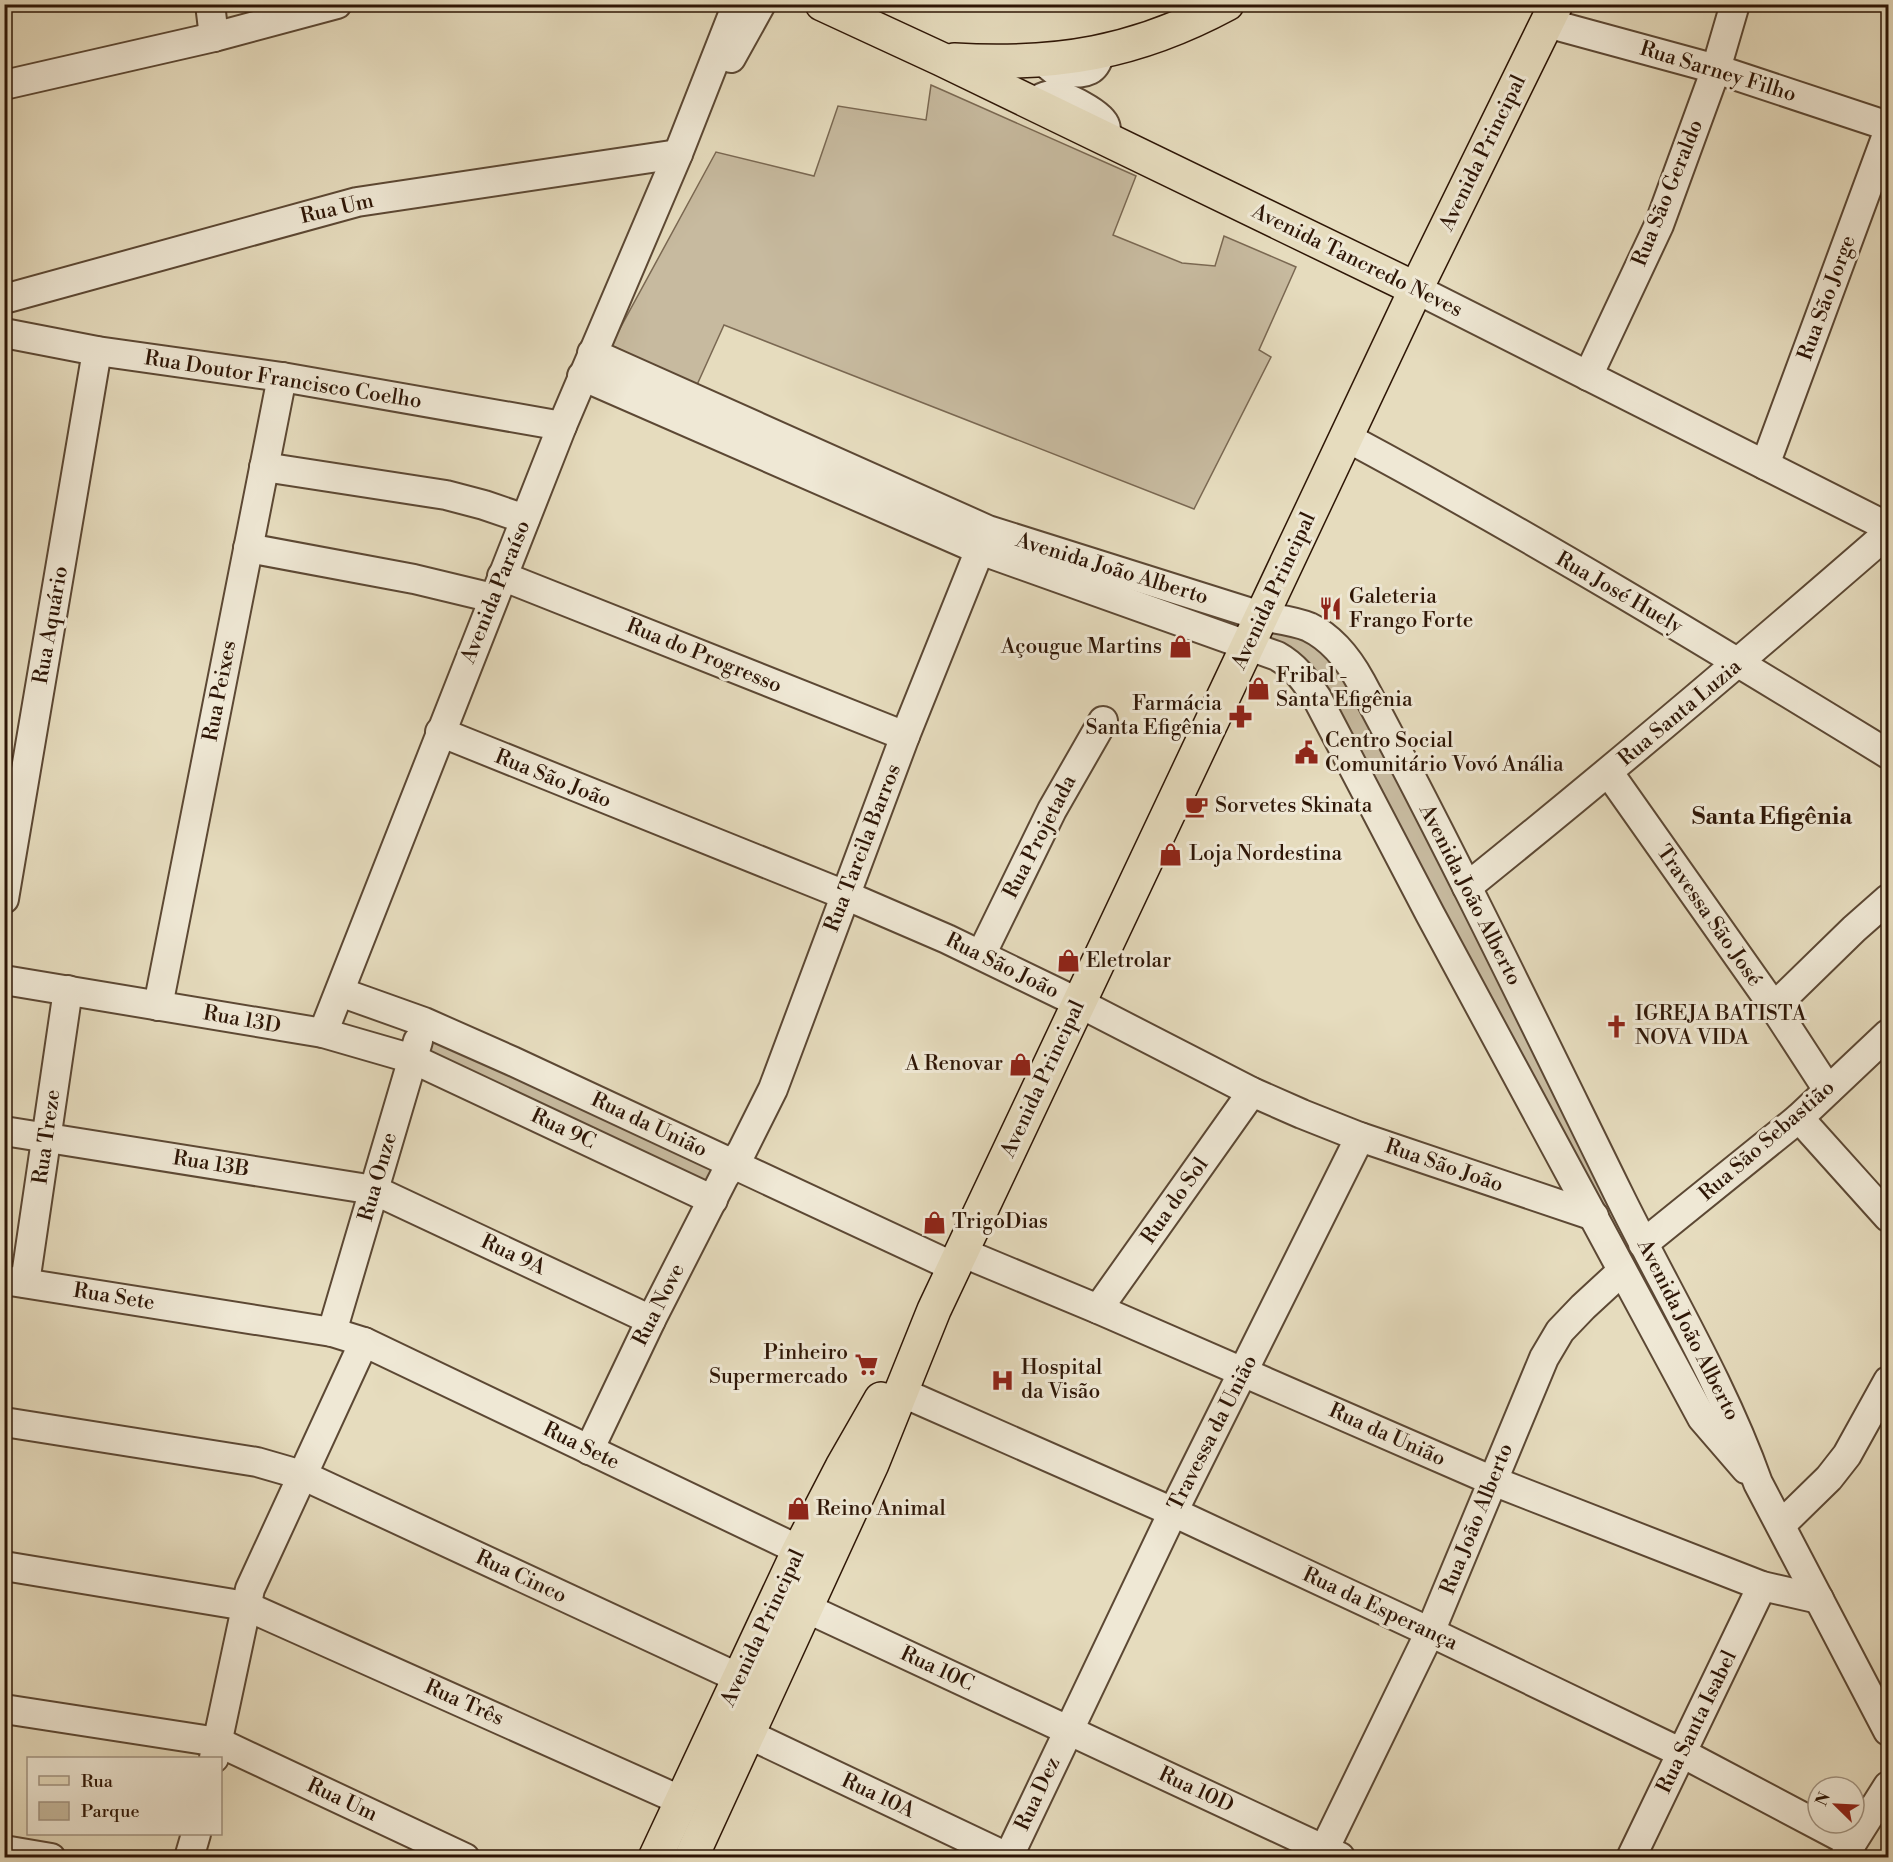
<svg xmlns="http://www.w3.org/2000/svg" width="1893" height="1862" font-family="'Libre Bodoni',serif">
<rect width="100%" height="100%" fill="#e6dcbe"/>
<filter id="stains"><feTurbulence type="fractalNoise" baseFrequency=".00333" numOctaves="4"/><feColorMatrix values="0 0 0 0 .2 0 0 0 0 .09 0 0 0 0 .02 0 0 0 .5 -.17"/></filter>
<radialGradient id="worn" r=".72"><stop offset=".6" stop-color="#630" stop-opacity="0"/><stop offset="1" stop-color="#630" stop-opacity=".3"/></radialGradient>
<g fill="#c7ba9f" stroke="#7a6852" stroke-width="1.5">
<polygon points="931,85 1136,176 1113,235 1182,263 1215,266 1224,236 1296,267 1259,350 1271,357 1194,509 724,325 696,387 611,345 716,152 814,176 838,106 926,120"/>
<polygon points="1271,625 1307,637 1341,667 1743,1456 1708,1410 1429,898 1265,642"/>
<polygon points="429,1033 714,1165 704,1187 421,1054"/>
</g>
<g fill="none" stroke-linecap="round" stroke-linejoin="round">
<defs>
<g id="minor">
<polyline points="210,4 214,37"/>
<polyline points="1547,23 1716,69 1888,126"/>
<polyline points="731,58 761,4"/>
<path d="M 1048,65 L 1058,73 C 1080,71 1094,78 1100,53"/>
<polyline points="4,85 214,37 337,4"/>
<path d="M 1032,104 C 1039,99 1045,95 1054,95 C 1065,95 1102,114 1105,125 C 1107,129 1106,135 1106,139"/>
<polyline points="1416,289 1888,527"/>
<polyline points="4,299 357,202 678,154"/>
<polyline points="4,333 97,351 282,377 562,426"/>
<path d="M 592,353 L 988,530 L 1261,616 C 1276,619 1295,621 1309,627 C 1332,638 1349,660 1361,682 C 1451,850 1534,1022 1618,1193 C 1665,1289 1722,1382 1758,1483 L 1888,1731"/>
<path d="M 582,376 L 980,550 L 1277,656 C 1295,666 1305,680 1317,698 L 1430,914 L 1702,1418 L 1746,1469"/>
<polyline points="1588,376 1659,225 1716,69 1735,4"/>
<path d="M 1346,437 C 1531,536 1710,645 1888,754"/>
<polyline points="1765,465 1888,132"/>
<polyline points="264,467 446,495 484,505 525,519"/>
<polyline points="248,548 414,579 493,598"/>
<polyline points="502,576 905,736"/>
<polyline points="440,732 845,895 947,939 1079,1003 1252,1092 1302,1114 1360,1137 1594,1216"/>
<polyline points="1609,773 1774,1007 1828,1090"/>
<path d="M 1467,887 C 1610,772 1750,653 1888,533"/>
<polyline points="4,899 97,351"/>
<polyline points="981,955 1052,810 1103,721"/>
<polyline points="4,980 323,1033 413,1059 713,1200"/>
<polyline points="340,992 424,1022 512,1061 954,1267"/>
<polyline points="158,1006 282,377"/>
<polyline points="1774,1007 1854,929 1888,899"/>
<polyline points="323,1033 562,426 678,154 737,4"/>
<polyline points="1799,1118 1888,1217"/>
<polyline points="4,1131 374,1190 651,1320"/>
<polyline points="1643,1244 1799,1118 1888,1034"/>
<polyline points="961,1252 1098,1309 1493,1481 1762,1586 1819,1599"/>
<polyline points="4,1280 332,1332 364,1342 799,1550"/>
<polyline points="25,1283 68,990"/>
<polyline points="1098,1309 1252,1092"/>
<polyline points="332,1332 418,1041"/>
<polyline points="901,1392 1173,1512 1430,1632 1682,1753 1852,1843"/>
<polyline points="4,1422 257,1462 302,1475 739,1678"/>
<polyline points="589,1450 651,1320 724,1177 742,1151 773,1089 905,736 987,532"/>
<polyline points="1781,1525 1829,1478 1847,1455 1888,1381"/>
<polyline points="4,1566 246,1606 682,1801"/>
<polyline points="806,1608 1340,1857"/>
<polyline points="4,1709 218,1742 465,1858"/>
<polyline points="748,1734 1009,1858"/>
<polyline points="214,1758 250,1589 364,1342"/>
<polyline points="4,1850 51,1858"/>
<polyline points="189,1858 196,1834"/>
<polyline points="1008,1858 1173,1512 1360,1137"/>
<polyline points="1320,1858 1430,1632 1544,1358 1560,1331 1583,1307 1622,1271"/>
<polyline points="1631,1858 1762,1586"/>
<polyline points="1844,1858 1852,1843 1888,1786"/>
</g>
<g id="major">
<polyline points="822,4 941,59 1416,289"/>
<path d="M 954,60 C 1056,66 1136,53 1227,4"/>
<polyline points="655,1858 799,1550 842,1467 881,1399"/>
<polyline points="691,1858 872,1464 934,1310 1416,289 1556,4"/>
</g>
</defs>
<use href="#minor" stroke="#5c4834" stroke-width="32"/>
<use href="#major" stroke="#2e1606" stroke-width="36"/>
<use href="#minor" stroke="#efe8d5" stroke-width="28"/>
<use href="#major" stroke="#e6dcbe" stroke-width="33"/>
</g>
<defs>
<symbol id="restaurant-bare" viewBox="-9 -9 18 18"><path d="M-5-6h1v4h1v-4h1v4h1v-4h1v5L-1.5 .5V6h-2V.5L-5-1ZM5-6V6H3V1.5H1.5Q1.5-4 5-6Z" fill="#8f2418" stroke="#efe8d5" stroke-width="2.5" paint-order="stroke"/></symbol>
<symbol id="shop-bare" viewBox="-9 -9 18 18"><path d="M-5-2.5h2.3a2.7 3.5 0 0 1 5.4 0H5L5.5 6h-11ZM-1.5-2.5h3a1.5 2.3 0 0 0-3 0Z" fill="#8f2418" stroke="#efe8d5" stroke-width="2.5" paint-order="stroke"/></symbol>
<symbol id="pharmacy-bare" viewBox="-9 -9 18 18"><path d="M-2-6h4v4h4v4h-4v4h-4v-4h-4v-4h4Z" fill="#8f2418" stroke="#efe8d5" stroke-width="2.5" paint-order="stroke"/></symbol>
<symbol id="civic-bare" viewBox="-9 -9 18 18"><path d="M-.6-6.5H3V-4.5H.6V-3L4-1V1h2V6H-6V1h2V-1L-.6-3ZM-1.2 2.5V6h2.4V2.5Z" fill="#8f2418" stroke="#efe8d5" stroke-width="2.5" paint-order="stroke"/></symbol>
<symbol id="cafe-bare" viewBox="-9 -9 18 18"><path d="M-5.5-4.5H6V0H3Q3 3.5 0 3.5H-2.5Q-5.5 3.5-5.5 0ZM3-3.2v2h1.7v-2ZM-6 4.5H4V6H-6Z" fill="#8f2418" stroke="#efe8d5" stroke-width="2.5" paint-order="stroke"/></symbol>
<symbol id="church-bare" viewBox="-9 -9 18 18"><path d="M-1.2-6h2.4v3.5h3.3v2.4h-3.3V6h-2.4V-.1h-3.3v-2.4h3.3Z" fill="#8f2418" stroke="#efe8d5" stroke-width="2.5" paint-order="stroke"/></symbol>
<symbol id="supermarket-bare" viewBox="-9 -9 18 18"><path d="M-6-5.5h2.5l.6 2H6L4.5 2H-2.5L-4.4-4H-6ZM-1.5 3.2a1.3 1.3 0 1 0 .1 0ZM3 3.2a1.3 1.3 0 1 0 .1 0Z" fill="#8f2418" stroke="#efe8d5" stroke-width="2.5" paint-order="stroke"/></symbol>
<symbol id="hospital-bare" viewBox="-9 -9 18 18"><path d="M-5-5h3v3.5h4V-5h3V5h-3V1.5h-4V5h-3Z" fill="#8f2418" stroke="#efe8d5" stroke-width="2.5" paint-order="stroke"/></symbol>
</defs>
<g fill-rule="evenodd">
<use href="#restaurant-bare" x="1314" y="592" width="33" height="33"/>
<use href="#shop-bare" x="1164" y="630" width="33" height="33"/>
<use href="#shop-bare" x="1242" y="672" width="33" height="33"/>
<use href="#pharmacy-bare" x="1224" y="700" width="33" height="33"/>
<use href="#civic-bare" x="1290" y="736" width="33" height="33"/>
<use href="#cafe-bare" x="1180" y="790" width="33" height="33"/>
<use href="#shop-bare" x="1154" y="838" width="33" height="33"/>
<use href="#shop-bare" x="1052" y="944" width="33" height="33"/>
<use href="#church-bare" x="1600" y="1010" width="33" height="33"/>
<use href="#shop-bare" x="1004" y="1048" width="33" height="33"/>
<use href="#shop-bare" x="918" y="1206" width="33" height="33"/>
<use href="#supermarket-bare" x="850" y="1348" width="33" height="33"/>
<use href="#hospital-bare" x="986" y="1364" width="33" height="33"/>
<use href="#shop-bare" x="782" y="1492" width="33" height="33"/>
</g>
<g text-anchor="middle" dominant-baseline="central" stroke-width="6" stroke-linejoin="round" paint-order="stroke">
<g font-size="21" fill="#2e1606" stroke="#efe8d5">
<text transform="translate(1718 72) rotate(17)">Rua Sarney Filho</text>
<text transform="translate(1483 153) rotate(-64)">Avenida Principal</text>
<text transform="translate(1668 193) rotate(-68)">Rua São Geraldo</text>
<text transform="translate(337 209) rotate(-13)">Rua Um</text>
<text transform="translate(1357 261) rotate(26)">Avenida Tancredo Neves</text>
<text transform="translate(1827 298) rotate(-70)">Rua São Jorge</text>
<text transform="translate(283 380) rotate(9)">Rua Doutor Francisco Coelho</text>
<text transform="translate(1112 569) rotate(17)">Avenida João Alberto</text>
<text transform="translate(1274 591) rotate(-65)">Avenida Principal</text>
<text transform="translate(496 592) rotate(-68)">Avenida Paraíso</text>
<text transform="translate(1619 593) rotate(30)">Rua José Huely</text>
<text transform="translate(51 625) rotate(-80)">Rua Aquário</text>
<text transform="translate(704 656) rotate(22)">Rua do Progresso</text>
<text transform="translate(220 691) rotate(-79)">Rua Peixes</text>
<text transform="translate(1680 713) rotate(-40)">Rua Santa Luzia</text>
<text transform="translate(553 779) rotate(22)">Rua São João</text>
<text transform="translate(1040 837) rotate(-63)">Rua Projetada</text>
<text transform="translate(863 848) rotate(-69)">Rua Tarcila Barros</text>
<text transform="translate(1470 895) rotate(63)">Avenida João Alberto</text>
<text transform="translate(1709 916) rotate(55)">Travessa São José</text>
<text transform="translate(1002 966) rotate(26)">Rua São João</text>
<text transform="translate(242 1020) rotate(10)">Rua 13D</text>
<text transform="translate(1043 1079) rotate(-65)">Avenida Principal</text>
<text transform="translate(649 1125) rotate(25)">Rua da União</text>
<text transform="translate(563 1129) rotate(25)">Rua 9C</text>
<text transform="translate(47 1137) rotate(-82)">Rua Treze</text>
<text transform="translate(1767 1141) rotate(-41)">Rua São Sebastião</text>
<text transform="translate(211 1164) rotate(9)">Rua 13B</text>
<text transform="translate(1444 1166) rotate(19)">Rua São João</text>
<text transform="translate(378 1177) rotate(-74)">Rua Onze</text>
<text transform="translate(1175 1201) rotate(-55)">Rua do Sol</text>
<text transform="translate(513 1255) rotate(25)">Rua 9A</text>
<text transform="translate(114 1297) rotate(9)">Rua Sete</text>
<text transform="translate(659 1305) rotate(-63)">Rua Nove</text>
<text transform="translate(1688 1330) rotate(63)">Avenida João Alberto</text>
<text transform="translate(1213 1433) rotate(-63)">Travessa da União</text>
<text transform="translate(1387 1435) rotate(24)">Rua da União</text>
<text transform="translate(581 1446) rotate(26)">Rua Sete</text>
<text transform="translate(1477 1519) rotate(-68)">Rua João Alberto</text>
<text transform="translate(521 1577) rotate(25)">Rua Cinco</text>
<text transform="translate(1380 1609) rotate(25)">Rua da Esperança</text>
<text transform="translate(763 1628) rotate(-65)">Avenida Principal</text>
<text transform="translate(937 1669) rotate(25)">Rua 10C</text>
<text transform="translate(464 1703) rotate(24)">Rua Três</text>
<text transform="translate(1697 1722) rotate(-64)">Rua Santa Isabel</text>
<text transform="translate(1196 1790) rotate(25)">Rua 10D</text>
<text transform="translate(1038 1794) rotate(-65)">Rua Dez</text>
<text transform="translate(878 1796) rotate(25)">Rua 10A</text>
<text transform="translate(342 1800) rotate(25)">Rua Um</text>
</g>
<g font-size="21" fill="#2e1606" stroke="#efe8d5" text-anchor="start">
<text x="1349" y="597">Galeteria<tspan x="1349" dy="24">Frango Forte</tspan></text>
<text x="1162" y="647" text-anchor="end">Açougue Martins</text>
<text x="1276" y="676">Fribal -<tspan x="1276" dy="24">Santa Efigênia</tspan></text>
<text x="1222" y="704" text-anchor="end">Farmácia<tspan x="1222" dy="24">Santa Efigênia</tspan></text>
<text x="1325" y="741">Centro Social<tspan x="1325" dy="24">Comunitário Vovó Anália</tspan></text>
<text x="1215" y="806">Sorvetes Skinata</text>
<text x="1189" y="854">Loja Nordestina</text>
<text x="1086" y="961">Eletrolar</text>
<text x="1635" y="1014">IGREJA BATISTA<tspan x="1635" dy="24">NOVA VIDA</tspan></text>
<text x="1003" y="1064" text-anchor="end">A Renovar</text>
<text x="952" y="1222">TrigoDias</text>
<text x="848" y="1353" text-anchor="end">Pinheiro<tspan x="848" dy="24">Supermercado</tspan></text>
<text x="1021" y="1368">Hospital<tspan x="1021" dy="24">da Visão</tspan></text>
<text x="816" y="1509">Reino Animal</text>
</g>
<g font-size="24" font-weight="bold" fill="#2e1606" stroke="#efe8d5">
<text x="1772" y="817">Santa Efigênia</text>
</g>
</g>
<rect width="1893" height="1862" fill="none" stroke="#e6dcbe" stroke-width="24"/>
<rect x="6" y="6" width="1881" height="1850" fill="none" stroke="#2e1606" stroke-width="3"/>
<rect x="12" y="12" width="1869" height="1838" fill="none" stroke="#2e1606" stroke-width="1.5"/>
<rect x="27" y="1757" width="195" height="78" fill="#efe8d5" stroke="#a29482" stroke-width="1.5"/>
<rect x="39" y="1776" width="30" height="9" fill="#e6dcbe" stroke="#a29482" stroke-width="1.5"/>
<text x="81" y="1787" font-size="18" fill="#2e1606">Rua</text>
<rect x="39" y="1802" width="30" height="18" fill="#c7ba9f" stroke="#a29482" stroke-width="1.5"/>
<text x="81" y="1817" font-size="18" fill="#2e1606">Parque</text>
<g transform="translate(1836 1805) rotate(294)"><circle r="28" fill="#efe8d5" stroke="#a29482" stroke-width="1.5"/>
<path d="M0-4.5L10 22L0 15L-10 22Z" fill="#8f2418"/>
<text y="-9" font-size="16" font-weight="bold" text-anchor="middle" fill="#2e1606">N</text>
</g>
<rect width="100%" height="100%" filter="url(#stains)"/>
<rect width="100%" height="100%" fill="url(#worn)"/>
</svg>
